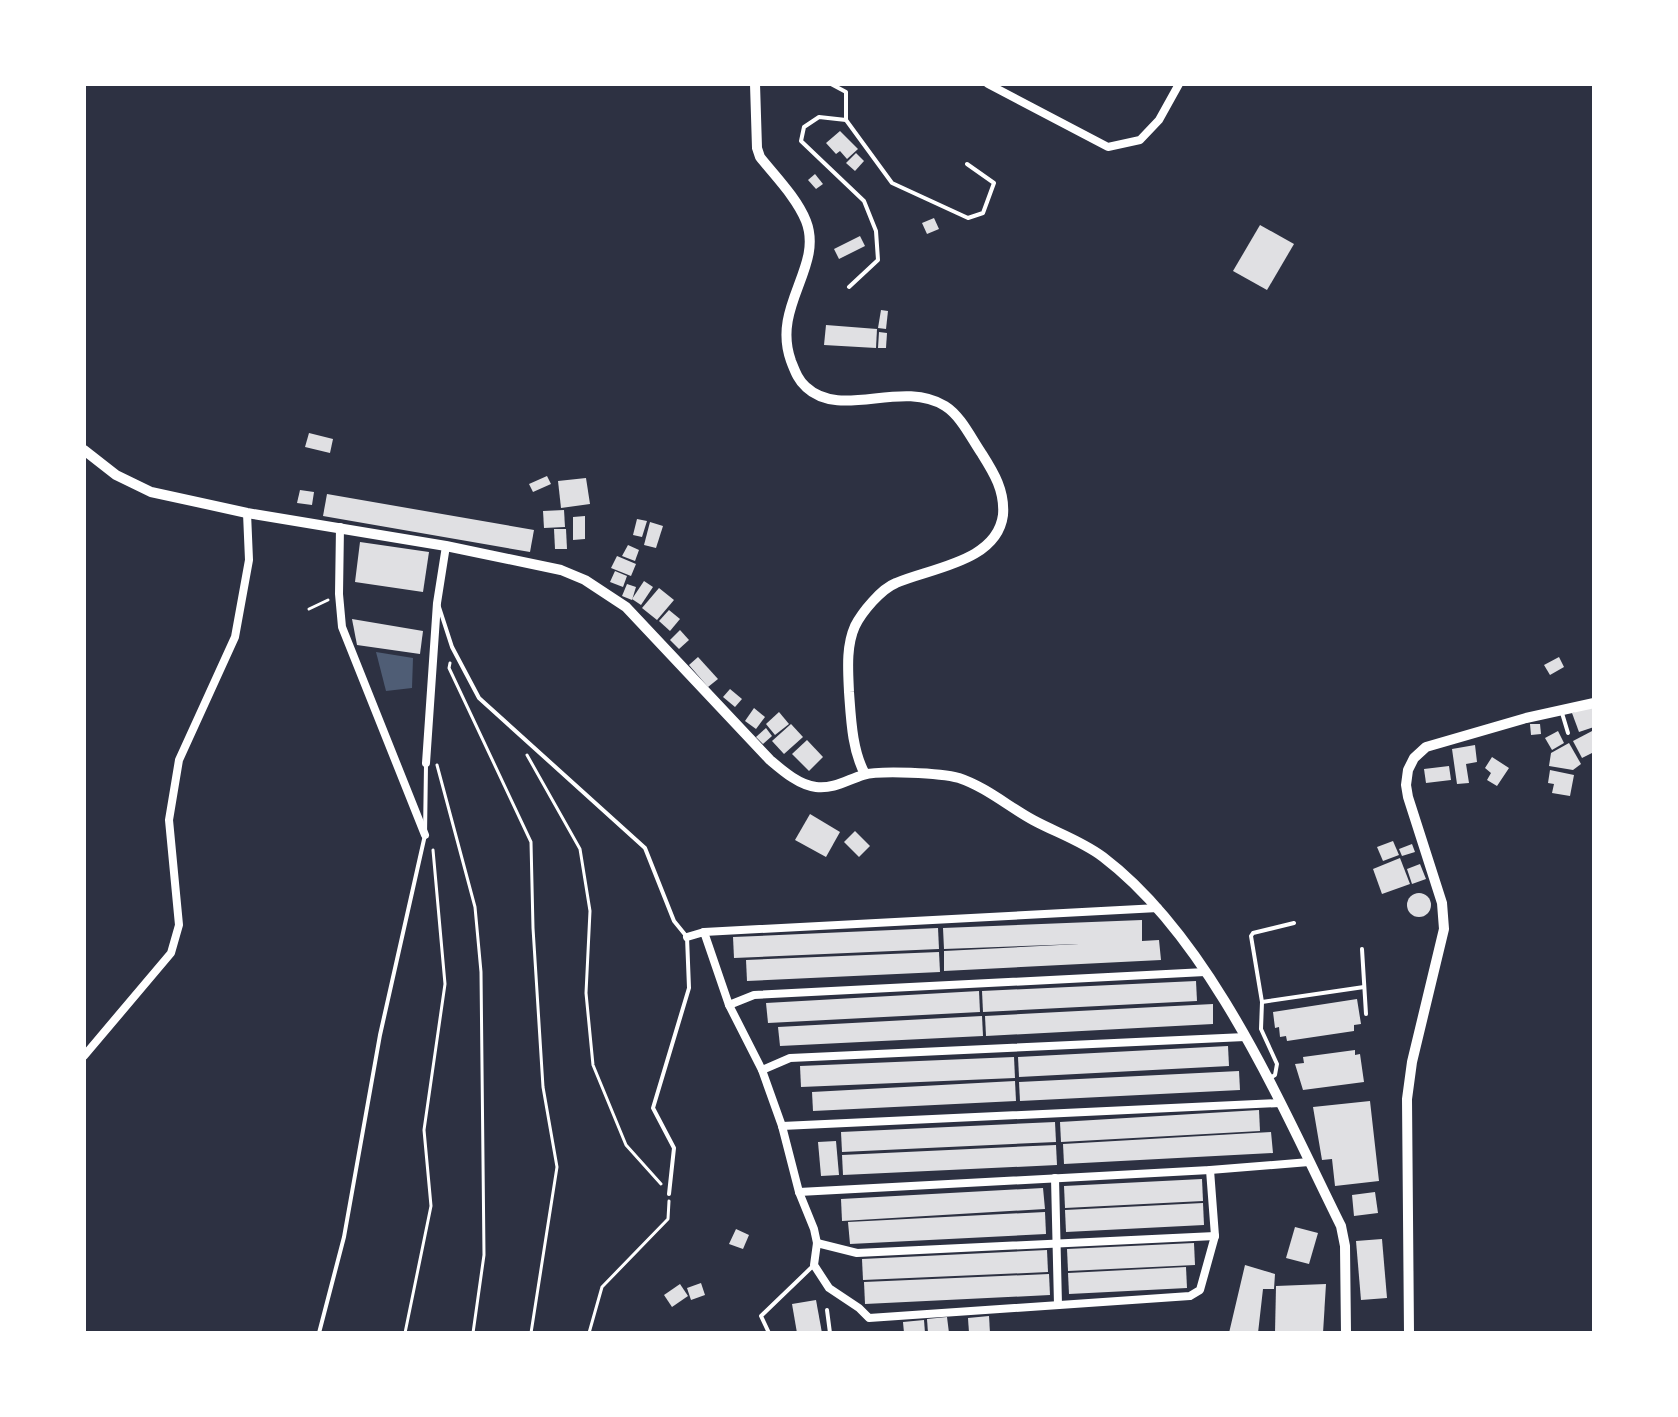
<svg xmlns="http://www.w3.org/2000/svg" width="1678" height="1417" font-family="'Nunito Sans',sans-serif">
<rect width="100%" height="100%" fill="#2d3142"/>
<polygon fill="#4f5d75" points="376,652 413,658 412,688 386,691"/>
<g fill="#e0e0e3">
<polygon points="840,131 858,149 847,159 840,151 836,154 826,143"/>
<polygon points="856,153 864,161 855,171 846,163"/>
<polygon points="815,174 823,184 816,189 808,180"/>
<polygon points="934,218 939,229 927,234 922,223"/>
<polygon points="1260,225 1294,244 1267,290 1233,271"/>
<polygon points="860,236 865,246 839,259 834,249"/>
<polygon points="881,310 888,311 886,329 878,328"/>
<polygon points="826,325 877,329 876,348 824,345"/>
<polygon points="879,332 887,333 886,348 878,348"/>
<polygon points="309,433 333,439 330,453 305,447"/>
<polygon points="547,476 551,484 533,492 529,484"/>
<polygon points="586,478 590,504 561,508 558,481"/>
<polygon points="300,490 314,492 312,505 297,503"/>
<polygon points="327,494 534,530 530,552 323,516"/>
<polygon points="564,510 565,527 544,528 543,511"/>
<polygon points="585,516 585,539 573,540 573,517"/>
<polygon points="637,519 647,521 642,537 633,535"/>
<polygon points="650,522 663,526 656,548 644,545"/>
<polygon points="554,529 566,529 567,549 555,549"/>
<polygon points="360,542 429,552 423,592 355,582"/>
<polygon points="628,545 639,550 635,561 622,556"/>
<polygon points="617,556 636,564 631,576 611,568"/>
<polygon points="615,571 627,576 623,587 610,582"/>
<polygon points="644,581 653,587 641,605 632,599"/>
<polygon points="627,584 636,587 632,600 622,596"/>
<polygon points="659,588 674,600 657,620 642,608"/>
<polygon points="669,610 680,619 670,631 659,621"/>
<polygon points="352,619 423,631 420,654 357,645"/>
<polygon points="680,630 689,640 679,649 670,640"/>
<polygon points="698,657 718,679 708,687 689,665"/>
<polygon points="1559,657 1564,667 1550,675 1544,665"/>
<polygon points="730,689 742,699 735,707 723,697"/>
<polygon points="1594,705 1594,727 1579,732 1572,713"/>
<polygon points="754,708 765,717 756,729 745,721"/>
<polygon points="779,712 789,724 775,735 766,724"/>
<polygon points="791,724 803,737 784,754 772,741"/>
<polygon points="1530,724 1540,724 1541,734 1531,735"/>
<polygon points="766,728 772,736 763,744 756,737"/>
<polygon points="1594,730 1594,752 1582,758 1573,741"/>
<polygon points="1558,731 1564,743 1552,750 1545,738"/>
<polygon points="807,740 823,757 809,771 792,754"/>
<polygon points="1569,743 1581,764 1573,770 1549,766 1551,753"/>
<polygon points="1475,745 1477,762 1466,764 1469,783 1457,784 1452,749"/>
<polygon points="1492,757 1509,768 1497,786 1487,780 1491,773 1485,768"/>
<polygon points="1449,766 1451,780 1426,783 1424,769"/>
<polygon points="1550,770 1574,775 1570,796 1552,793 1554,784 1548,783"/>
<polygon points="810,814 840,832 826,857 795,840"/>
<polygon points="855,831 870,846 859,857 844,842"/>
<polygon points="1393,841 1399,855 1383,861 1377,847"/>
<polygon points="1412,844 1415,852 1402,856 1399,849"/>
<polygon points="1400,858 1410,884 1382,894 1373,869"/>
<polygon points="1420,864 1426,879 1412,884 1407,869"/>
<circle cx="1419" cy="905" r="12"/>
<polygon points="1142,920 1142,941 1159,940 1161,960 944,971 944,951 1079,944 944,949 943,928"/>
<polygon points="938,928 939,949 734,958 733,937"/>
<polygon points="939,952 940,972 747,981 746,960"/>
<polygon points="1196,981 1197,1001 983,1012 982,991"/>
<polygon points="979,991 980,1012 768,1023 766,1003"/>
<polygon points="1357,999 1361,1024 1354,1025 1354,1031 1287,1041 1286,1036 1280,1037 1279,1027 1275,1028 1273,1012"/>
<polygon points="1213,1004 1213,1024 986,1036 985,1016"/>
<polygon points="982,1016 983,1036 780,1046 778,1027"/>
<polygon points="1228,1046 1229,1066 1019,1077 1018,1057"/>
<polygon points="1355,1050 1355,1055 1360,1054 1364,1082 1303,1090 1295,1064 1304,1063 1303,1057"/>
<polygon points="1014,1057 1015,1078 801,1087 800,1066"/>
<polygon points="1239,1071 1240,1090 1020,1101 1019,1082"/>
<polygon points="1015,1081 1016,1101 813,1111 812,1092"/>
<polygon points="1370,1101 1379,1181 1335,1186 1332,1159 1322,1160 1313,1107"/>
<polygon points="1259,1110 1260,1131 1061,1142 1060,1122"/>
<polygon points="1055,1122 1056,1142 842,1152 841,1132"/>
<polygon points="1271,1132 1273,1153 1064,1164 1063,1144"/>
<polygon points="836,1141 839,1175 821,1176 818,1142"/>
<polygon points="1056,1145 1057,1165 843,1175 842,1155"/>
<polygon points="1202,1179 1203,1201 1065,1208 1064,1186"/>
<polygon points="1043,1188 1045,1209 842,1221 841,1199"/>
<polygon points="1375,1192 1378,1213 1354,1216 1352,1195"/>
<polygon points="1203,1203 1204,1225 1066,1232 1065,1210"/>
<polygon points="1045,1212 1046,1234 850,1244 848,1222"/>
<polygon points="1295,1227 1318,1233 1309,1264 1286,1258"/>
<polygon points="736,1229 749,1235 743,1249 729,1244"/>
<polygon points="1382,1239 1387,1298 1361,1300 1356,1241"/>
<polygon points="1194,1243 1195,1265 1068,1271 1067,1249"/>
<polygon points="1047,1250 1048,1272 863,1280 862,1259"/>
<polygon points="1245,1265 1275,1274 1274,1289 1263,1289 1258,1333 1229,1333"/>
<polygon points="1186,1267 1187,1288 1069,1294 1068,1273"/>
<polygon points="1049,1274 1050,1295 865,1304 864,1282"/>
<polygon points="701,1283 705,1295 691,1300 687,1288"/>
<polygon points="680,1284 688,1296 672,1307 664,1295"/>
<polygon points="1326,1284 1323,1333 1275,1333 1276,1286"/>
<polygon points="816,1300 822,1333 797,1333 792,1304"/>
<polygon points="989,1316 990,1333 969,1333 968,1318"/>
<polygon points="947,1317 949,1333 928,1333 927,1319"/>
<polygon points="924,1320 925,1333 904,1333 903,1322"/>
</g>
<g fill="none" stroke-linecap="round" stroke-linejoin="round">
<g stroke="#fff" stroke-width="3">
<polyline points="309,609 328,600"/>
<polyline points="450,663 449,668 531,842 533,928 543,1087 557,1167 531,1333"/>
<polyline points="527,755 580,849 590,911 586,993 593,1065 626,1145 661,1184"/>
<polyline points="437,765 475,907 481,972 484,1255 473,1333"/>
<polyline points="405,1333 431,1206 424,1130 445,984 433,850"/>
<polyline points="589,1333 602,1287 668,1219 669,1201"/>
</g>
<g stroke="#fff" stroke-width="4">
<polyline points="831,84 846,92 846,120"/>
<polyline points="849,287 878,260 876,231 864,201 801,141 804,127 819,117 846,120 892,183 968,218 983,213 994,183 967,164"/>
<polyline points="439,607 452,647 479,698 645,848 674,921 687,937 689,988 653,1108 674,1148 669,1194"/>
<polyline points="1562,713 1568,733"/>
<polyline points="1362,949 1366,1014"/>
<polyline points="1262,1002 1364,987"/>
<polyline points="1270,1078 1275,1075 1277,1064 1261,1029 1262,1002 1251,936 1253,933 1294,923"/>
<polyline points="827,1310 830,1333"/>
<polyline points="319,1333 344,1237 380,1035 425,835 426,765"/>
<polyline points="769,1333 761,1316 814,1265"/>
</g>
<g stroke="#fff" stroke-width="8">
<polyline points="988,84 1108,147 1140,140 1159,120 1179,84"/>
<polyline points="340,527 339,594 342,627 425,835"/>
<polyline points="426,763 437,603 446,546"/>
<polyline points="704,932 1158,908"/>
<polyline points="687,937 704,932 729,1005 762,1070 782,1126 799,1192 814,1229 817,1243 814,1265 829,1288 859,1308 869,1318 1190,1296 1200,1290 1215,1236 1210,1170"/>
<polyline points="729,1005 754,995 1205,972"/>
<polyline points="84,1056 171,953 179,925 169,820 179,760 235,637 249,560 247,513"/>
<polyline points="762,1070 790,1058 1245,1037"/>
<polyline points="782,1126 1280,1103"/>
<polyline points="1055,1178 1058,1305"/>
<polyline points="799,1192 1210,1170 1309,1162"/>
<polyline points="817,1243 857,1253 1215,1236"/>
</g>
<g stroke="#fff" stroke-width="10">
<path d="M 755,84 L 757,148 L 760,157 C 775,176 797,198 806,221 C 824,267 771,306 791,361 C 795,371 798,380 806,387 C 841,420 901,379 945,406 C 961,416 971,438 982,454 C 994,473 1005,491 1003,515 C 997,562 930,568 896,583 C 881,589 862,612 855,626 C 846,646 848,670 849,692 C 851,719 852,750 865,774"/>
<path d="M 84,450 L 116,475 L 151,492 L 247,513 L 446,546 L 561,570 L 585,580 L 626,607 L 770,760 C 783,771 799,785 816,787 C 834,789 847,780 863,775 C 880,770 941,773 959,778 C 986,787 1009,807 1033,820 C 1055,832 1082,841 1103,857 C 1211,939 1281,1105 1341,1226 L 1345,1246 L 1346,1333"/>
<polyline points="1409,1333 1407,1099 1412,1062 1444,929 1442,903 1408,797 1406,785 1408,770 1414,758 1426,747 1526,718 1594,703"/>
</g>
</g>
<rect width="1678" height="1417" fill="none" stroke="#ffffff" stroke-width="172"/>
</svg>
